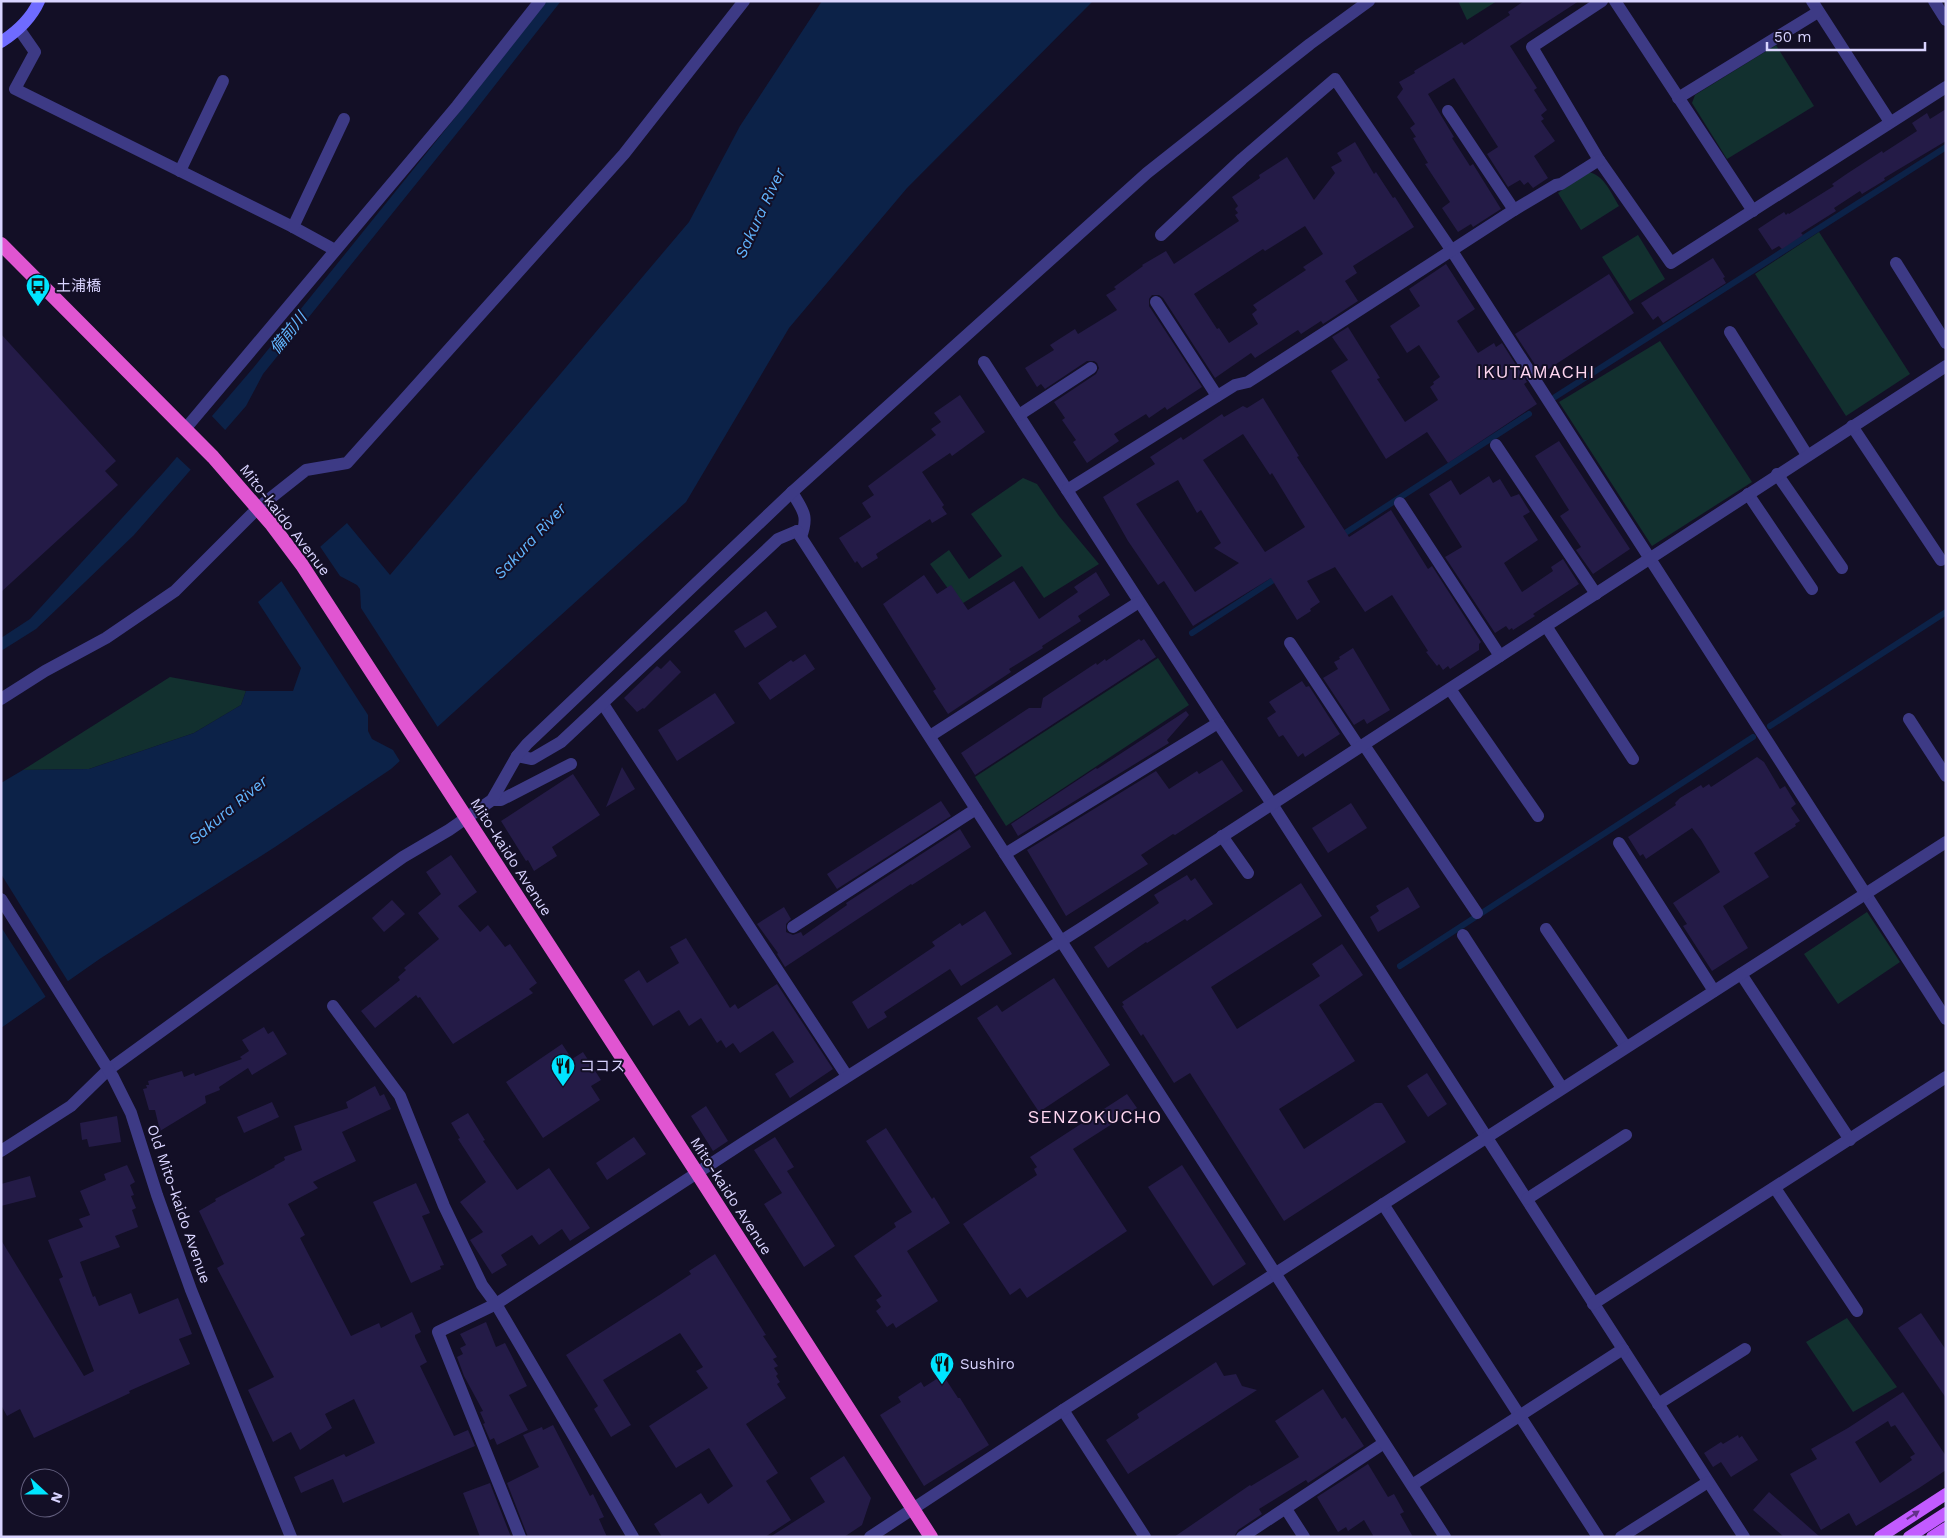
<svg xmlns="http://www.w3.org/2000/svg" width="1947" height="1538" font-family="'Work Sans','Noto Sans JP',sans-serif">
<rect width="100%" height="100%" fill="#130f26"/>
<g fill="#12302f">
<polygon points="1458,1 1497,1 1467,20"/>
<polygon points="1776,45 1814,106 1727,159 1692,103 1695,95"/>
<path d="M 1587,172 C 1603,173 1611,193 1619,206 L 1581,230 L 1558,193 Z"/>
<polygon points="1819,232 1910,374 1846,416 1755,274"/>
<polygon points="1638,235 1665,279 1630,301 1602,257"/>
<polygon points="1660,341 1752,482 1652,546 1559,402"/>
<polygon points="1023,478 1037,484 1059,516 1099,564 1044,598 1022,566 960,605 930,564 949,550 969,579 1002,556 971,514"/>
<polygon points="1158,658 1189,705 1006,826 975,777"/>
<polygon points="170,677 246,691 241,705 194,733 89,769 23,770"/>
<polygon points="1867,912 1900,962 1838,1004 1804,954"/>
<polygon points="1847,1318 1897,1387 1853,1412 1806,1342"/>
</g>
<g fill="#0c2248">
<polygon points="547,1 561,1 474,112 263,374 246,406 134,535 36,629 1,651 1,638 30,619 164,472 254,367 466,104"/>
<polygon points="822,1 1093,1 907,188 789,328 686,502 391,769 275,847 101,958 1,1028 1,783 23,770 89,769 194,733 241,705 246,691 293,691 301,668 258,602 347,523 390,575 689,222 740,126"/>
</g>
<g fill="#130f26">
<polygon points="210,414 227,432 192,471 175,455"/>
<polygon points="319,545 340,576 357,585 360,589 361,608 439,729 401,763 393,750 372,739 368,731 368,715 280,579"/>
<polygon points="1,874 69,983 47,999 1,927"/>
</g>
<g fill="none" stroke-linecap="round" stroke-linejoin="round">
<g stroke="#0c2248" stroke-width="6">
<polyline points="1555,397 1946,147"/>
<polyline points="1339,537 1529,414"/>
<polyline points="1192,633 1278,577"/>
<polyline points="1770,726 1946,612"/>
<polyline points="1400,966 1753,737"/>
</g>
</g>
<g fill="#241b47" fill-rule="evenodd">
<polygon points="1524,1 1579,1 1510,46 1537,88 1534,90 1547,110 1541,115 1544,119 1541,121 1555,141 1534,156 1548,178 1533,188 1528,182 1524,185 1520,180 1508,187 1487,154 1498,147 1454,78 1428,94 1454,137 1452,138 1470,166 1473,164 1501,209 1473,227 1471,224 1458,232 1442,208 1450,202 1425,164 1428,163 1413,138 1416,137 1410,128 1415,124 1397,97 1403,89 1399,82 1415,73 1414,71 1462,42 1464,45 1510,15 1508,12"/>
<polygon points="1946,109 1946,141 1884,178 1885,180 1862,194 1860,191 1834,208 1836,211 1801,233 1803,235 1782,249 1779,246 1772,250 1758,229 1784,212 1786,215 1788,213 1789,214 1834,186 1832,184 1848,173 1882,151 1883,153 1917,131 1912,123 1927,113 1930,119"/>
<path d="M 1355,142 L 1374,174 L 1376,172 L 1393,198 L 1395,197 L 1414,227 L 1353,266 L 1357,273 L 1345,281 L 1358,301 L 1323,324 L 1321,321 L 1301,334 L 1298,330 L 1255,358 L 1251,353 L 1215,378 L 1163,298 L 1159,295 L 1152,295 L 1149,299 L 1149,306 L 1202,387 L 1167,410 L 1165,407 L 1149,418 L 1146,414 L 1114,434 L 1119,441 L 1087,463 L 1073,442 L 1076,440 L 1062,420 L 1065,418 L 1054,402 L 1096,374 L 1099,368 L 1097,363 L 1094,361 L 1087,361 L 1045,389 L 1041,384 L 1037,387 L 1025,368 L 1054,350 L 1050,345 L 1075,329 L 1078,334 L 1117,310 L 1106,295 L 1116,289 L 1114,287 L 1143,266 L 1142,265 L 1166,251 L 1174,264 L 1239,221 L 1235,215 L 1238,213 L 1235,209 L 1238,206 L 1232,197 L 1260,178 L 1259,175 L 1287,157 L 1314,200 L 1335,173 L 1331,167 L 1342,161 L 1337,153 ZM 1305,226 L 1323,254 L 1303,267 L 1306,270 L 1253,305 L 1257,310 L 1252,314 L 1258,324 L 1229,343 L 1219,328 L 1217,329 L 1194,294 L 1263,249 L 1265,251 Z"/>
<polygon points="1713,258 1725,277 1723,278 1726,283 1663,323 1658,316 1653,320 1641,303"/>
<polygon points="1446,264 1475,309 1457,321 1478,353 1494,343 1496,347 1502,343 1527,382 1524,384 1537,404 1448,463 1427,432 1386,459 1331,371 1348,360 1332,337 1348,327 1380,378 1377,379 1405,422 1438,400 1430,387 1434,384 1433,382 1440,377 1419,345 1407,353 1390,326 1420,306 1409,289"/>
<polygon points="1609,274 1634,313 1541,374 1515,334"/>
<polygon points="1,334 116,461 105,471 118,485 1,592"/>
<polygon points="960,395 985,432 952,456 950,453 922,472 944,505 942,507 947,514 932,523 930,519 876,554 878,558 862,568 857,561 855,563 839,538 871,517 862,503 874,495 868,486 936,435 931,429 941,422 934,413"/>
<path d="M 1263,398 L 1299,456 L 1297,457 L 1349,537 L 1391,510 L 1428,569 L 1432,566 L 1481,642 L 1479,644 L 1479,650 L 1450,669 L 1448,666 L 1443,670 L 1439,664 L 1437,666 L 1426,652 L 1428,651 L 1392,595 L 1365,612 L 1335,567 L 1307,581 L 1320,602 L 1310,609 L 1311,611 L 1297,620 L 1271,578 L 1193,626 L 1164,581 L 1158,585 L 1128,541 L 1103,497 L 1155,464 L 1150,457 L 1181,437 L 1183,440 L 1222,414 L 1224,417 L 1243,406 L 1247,408 ZM 1243,434 L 1270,475 L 1272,473 L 1305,527 L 1265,552 L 1203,460 ZM 1178,480 L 1197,513 L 1201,510 L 1221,543 L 1214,548 L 1239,563 L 1195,592 L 1136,504 Z"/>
<polygon points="1559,441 1630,549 1593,574 1576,550 1581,547 1560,516 1569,510 1535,456"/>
<polygon points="1489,476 1493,483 1500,479 1511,497 1519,494 1530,512 1523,516 1538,540 1504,563 1522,592 1553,571 1551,567 1563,559 1579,584 1533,614 1535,616 1513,630 1512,628 1509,630 1506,626 1495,633 1445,557 1462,547 1429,494 1451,480 1460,495"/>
<polygon points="1096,572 1110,595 1078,616 1081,621 1042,646 1043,648 1009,669 1011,672 948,714 933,691 936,689 883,604 924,575 937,594 951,585 968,610 1014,581 1039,619 1078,592 1074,587"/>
<polygon points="766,611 777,627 745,648 734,631"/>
<polygon points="1139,639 1141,641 1144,639 1156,657 975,775 961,753 1029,708 1041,708 1043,698 1096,663 1097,665 1105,659 1106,661"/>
<polygon points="1353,648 1390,710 1367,724 1364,719 1354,725 1323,678 1338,669 1334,662 1340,659 1339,657"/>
<polygon points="805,654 815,669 770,700 758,683 791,660 793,662"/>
<polygon points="670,660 681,672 644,709 643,708 637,712 624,698 657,666 661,669"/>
<polygon points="1302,681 1306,687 1309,686 1340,734 1305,757 1303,753 1298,757 1283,735 1279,737 1267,718 1276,712 1269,702"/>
<polygon points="715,693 735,723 677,761 658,730"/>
<polygon points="1186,711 1189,715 1167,740 1169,743 1018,836 1011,824 1096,768 1097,769"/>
<polygon points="1757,757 1764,762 1780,789 1785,786 1796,804 1791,808 1800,821 1795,824 1796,826 1754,853 1769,877 1723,906 1748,948 1712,971 1683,926 1687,924 1673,903 1720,872 1701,840 1692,828 1646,859 1643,854 1640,856 1628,837 1676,805 1675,803 1680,798 1701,785 1703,788 1709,784 1711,787"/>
<polygon points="1222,760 1243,791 1175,835 1173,834 1141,855 1148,864 1066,916 1027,850 1156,771 1169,789 1197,771 1199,774"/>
<polygon points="622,767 635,789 606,807"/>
<polygon points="573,774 600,815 552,847 557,856 534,871 528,860 526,861 501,821"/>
<polygon points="941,801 951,816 837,889 827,874"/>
<polygon points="1351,803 1367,828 1328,853 1312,828"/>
<polygon points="960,829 971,847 912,885 911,884 785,967 777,954 778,953 757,924 784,907 791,919 786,924 786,932 793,935 801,932 803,936 847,905 846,903"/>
<polygon points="451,855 477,892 458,906 480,932 488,925 505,947 510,944 537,983 529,989 533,993 453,1044 420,997 418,998 416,995 375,1028 361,1011 400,980 398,977 406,970 404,968 439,939 418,913 441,894 426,872"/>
<polygon points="1187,875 1191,881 1195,878 1213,904 1187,921 1185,919 1147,943 1146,942 1108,968 1094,947 1159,903 1154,895"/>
<polygon points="1301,883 1322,916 1211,987 1237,1029 1320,976 1312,964 1342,944 1363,975 1319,1005 1355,1061 1279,1109 1304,1149 1375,1103 1382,1103 1406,1142 1284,1221 1190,1073 1174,1083 1143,1034 1141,1036 1122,1006 1124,1005 1122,1002"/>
<polygon points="1408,887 1420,907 1378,932 1370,917 1379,911 1376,906"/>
<polygon points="392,900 405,914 384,932 372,918"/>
<polygon points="985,911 1012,954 961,986 950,969 884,1012 887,1017 868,1029 852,1002 935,946 932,942 960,923 962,926"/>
<polygon points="686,938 730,1008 735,1004 738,1009 777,984 833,1069 790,1098 775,1074 794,1062 773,1031 740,1053 733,1043 726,1048 721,1040 717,1043 701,1018 689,1026 679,1010 653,1026 624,980 639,970 647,983 679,963 670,947"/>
<polygon points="1054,978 1110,1065 1039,1112 977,1018 997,1005 1002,1012"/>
<polygon points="264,1027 268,1034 273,1031 287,1054 252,1075 248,1068 219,1087 220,1090 205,1096 206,1103 160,1131 155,1110 149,1110 143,1089 147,1088 146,1085 149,1085 148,1081 182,1071 184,1077 194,1073 195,1076 242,1059 240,1057 249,1051 242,1040"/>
<polygon points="562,1044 572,1059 583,1052 601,1080 591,1086 600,1100 543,1138 506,1082"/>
<polygon points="1427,1073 1447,1104 1428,1117 1407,1086"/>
<polygon points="375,1086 380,1096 384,1094 391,1109 342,1132 356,1161 313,1182 318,1188 288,1204 305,1235 300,1238 351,1336 379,1323 381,1328 412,1312 421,1332 415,1335 415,1337 427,1362 420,1366 454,1436 468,1430 475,1446 343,1503 333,1479 301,1493 294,1477 344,1454 346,1457 375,1443 354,1399 325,1414 332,1428 300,1450 291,1432 273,1442 248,1390 274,1377 217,1268 224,1264 199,1211 216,1201 215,1199 275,1167 274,1166 285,1160 284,1157 302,1150 294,1126 348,1108 346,1102"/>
<polygon points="1127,1094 1137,1108 1073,1149 1127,1231 1027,1298 1020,1288 1010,1295 963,1224 1037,1175 1034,1169 1037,1167 1030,1157"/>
<polygon points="272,1102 279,1117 244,1133 237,1117"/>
<polygon points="706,1106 728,1141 713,1151 691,1116"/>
<polygon points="468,1113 485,1140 483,1141 517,1190 549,1168 590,1228 570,1241 562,1229 539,1245 532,1235 501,1255 507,1265 492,1274 470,1240 483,1232 460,1202 486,1182 458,1139 460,1138 451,1123"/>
<polygon points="117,1116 121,1142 89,1147 87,1139 82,1140 80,1123"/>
<polygon points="886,1128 932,1199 934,1197 950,1223 907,1251 938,1301 896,1328 893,1323 887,1327 876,1311 881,1307 876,1300 882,1296 854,1256 896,1227 894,1223 912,1212 866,1141"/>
<polygon points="634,1137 646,1154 607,1180 596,1163"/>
<polygon points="775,1137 794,1167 787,1171 835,1246 804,1267 764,1204 782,1193 754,1150"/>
<polygon points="127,1165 135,1182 130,1185 134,1195 131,1196 136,1208 132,1210 138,1227 115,1236 120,1247 80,1262 93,1297 95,1296 99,1306 131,1293 139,1314 178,1298 192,1334 179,1339 190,1364 129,1391 130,1393 34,1438 20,1409 7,1416 1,1405 1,1240 84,1376 94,1371 59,1279 63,1277 48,1240 83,1227 79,1219 90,1215 80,1191 106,1180 104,1174"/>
<polygon points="1182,1165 1246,1264 1213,1286 1148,1187"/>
<polygon points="30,1176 36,1197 1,1206 1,1184"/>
<polygon points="416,1183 430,1213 422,1216 444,1265 440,1266 441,1269 411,1283 373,1202"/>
<polygon points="715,1254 766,1335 763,1336 777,1357 773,1359 778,1366 774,1368 778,1374 776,1376 780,1382 777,1384 786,1398 746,1424 778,1473 766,1481 791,1520 765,1537 662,1537 654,1524 701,1493 708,1504 733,1486 709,1448 676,1468 649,1426 708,1388 696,1371 703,1367 680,1333 603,1380 631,1425 611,1437 594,1409 598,1406 566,1355 661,1294 691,1274 689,1271"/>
<polygon points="1921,1313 1946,1350 1946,1398 1898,1328"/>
<polygon points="486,1322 496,1347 505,1343 527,1386 509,1395 528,1430 497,1445 494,1438 490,1440 483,1424 485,1423 480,1412 483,1411 464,1376 457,1357 463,1354 460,1348 466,1345 460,1334"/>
<polygon points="1216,1362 1224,1376 1236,1374 1242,1386 1257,1390 1128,1474 1106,1440 1139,1418 1137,1414"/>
<polygon points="943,1375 958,1398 960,1398 989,1445 924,1486 880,1415 901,1402 898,1397 921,1382 924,1387"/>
<polygon points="1323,1389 1342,1419 1345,1417 1364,1446 1308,1483 1306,1480 1259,1509 1262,1514 1238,1530 1234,1537 1174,1537 1250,1485 1251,1486 1299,1457 1275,1421"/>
<path d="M 1903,1392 L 1946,1456 L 1946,1470 L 1919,1488 L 1856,1526 L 1849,1513 L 1821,1530 L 1790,1474 L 1817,1459 L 1811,1449 L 1848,1428 ZM 1888,1421 L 1891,1427 L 1895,1425 L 1915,1454 L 1910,1457 L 1912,1460 L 1880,1483 L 1855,1442 Z"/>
<polygon points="553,1425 590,1496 593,1494 604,1517 599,1519 607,1537 528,1537 507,1483 539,1467 523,1435 542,1427 543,1430"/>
<polygon points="1738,1435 1739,1438 1742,1436 1758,1460 1731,1477 1721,1462 1713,1467 1704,1453 1721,1442 1723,1444"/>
<polygon points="844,1456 871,1498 862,1525 844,1537 770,1537 825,1502 810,1478"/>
<polygon points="1368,1464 1388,1497 1394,1494 1404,1512 1400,1514 1413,1537 1374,1537 1364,1520 1348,1531 1346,1527 1338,1532 1317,1497"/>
<polygon points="490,1483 493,1491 511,1537 480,1537 463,1493"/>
<polygon points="1769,1492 1820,1537 1784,1537 1753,1510"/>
</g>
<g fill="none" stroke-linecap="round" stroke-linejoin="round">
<g stroke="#3d3a85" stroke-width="12">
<polyline points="1602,1 1532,47 1599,160 1671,263 1946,87"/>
<polyline points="1615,1 1753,211"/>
<polyline points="1812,1 1890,122"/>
<polyline points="1934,1 1946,20"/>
<polyline points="19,29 35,52 15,89 293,227 335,250"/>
<polyline points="1678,98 1818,12"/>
<polyline points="1448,111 1514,210"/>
<polyline points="180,171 223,81"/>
<polyline points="293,227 344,119"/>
<polyline points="1161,235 1242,159 1335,79 1452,251 1946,1019"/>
<polyline points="1896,263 1946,343"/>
<polyline points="1156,302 1217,396"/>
<polyline points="1730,332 1807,455"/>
<polyline points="984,362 1218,723 1272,804 1744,1537"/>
<polyline points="1019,415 1091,368"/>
<polyline points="1852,426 1941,560"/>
<polyline points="186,428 457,106 540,1"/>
<polyline points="1496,445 1596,594"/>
<polyline points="1777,474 1842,568"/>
<polyline points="1067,490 1235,385 1248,382 1514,210 1556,185 1561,184 1599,160"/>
<path d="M 792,492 C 803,511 809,515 801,537"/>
<polyline points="1748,494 1812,589"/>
<polyline points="1400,503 1500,656"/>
<polyline points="1546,626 1633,759"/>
<polyline points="1290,643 1359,747"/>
<polyline points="1450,689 1538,816"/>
<polyline points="1,699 45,671 106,638 175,591 258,508 306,470 347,463 624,154 744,1"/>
<polyline points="603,704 847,1076"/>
<polyline points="1909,719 1946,776"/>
<polyline points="930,736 1139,602"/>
<polyline points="1364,745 1477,913"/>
<polyline points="517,756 532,759 561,742 778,539 797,531"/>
<polyline points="492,800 501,800 571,764"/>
<polyline points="1222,836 1248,873"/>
<polyline points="1619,843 1714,991"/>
<polyline points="1005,854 1218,723"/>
<polyline points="793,927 976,809"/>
<polyline points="1546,929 1626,1047"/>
<polyline points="1463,935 1562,1088"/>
<polyline points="1741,974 1850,1140"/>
<polyline points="333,1006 400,1096 444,1206 482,1285 496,1304 633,1537"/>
<polyline points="1,1151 71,1106 108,1070 361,887 403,857 449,830 492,800 517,756 527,744 790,494 1147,173 1310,44 1369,1"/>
<polyline points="1775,1188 1857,1311"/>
<polyline points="1527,1199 1626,1135"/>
<polyline points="1383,1204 1598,1537"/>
<polyline points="1593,1304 1946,1077"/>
<polyline points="1658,1404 1745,1349"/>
<polyline points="1063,1410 1145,1537"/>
<polyline points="1412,1485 1623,1349"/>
<polyline points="1286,1509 1304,1537"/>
<polyline points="520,1537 438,1332 496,1304 743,1143 1080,929 1946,366"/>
<polyline points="870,1537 1063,1410 1946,842"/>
<polyline points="1242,1537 1384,1443"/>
<polyline points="1621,1537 1708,1482"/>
</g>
<g stroke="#3d3a85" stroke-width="12">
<polyline points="797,531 1445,1537"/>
<polyline points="1,899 113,1077 131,1113 157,1195 191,1290 291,1537"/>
</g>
<path stroke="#6f6bff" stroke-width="12" d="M 1,42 C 18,31 31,19 39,1"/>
<g stroke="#c25bff" stroke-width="12">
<polyline points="1880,1537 1946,1494"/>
<polyline points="1909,1537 1946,1513"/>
<polyline points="1932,1537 1946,1528"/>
</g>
<polyline stroke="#e055d1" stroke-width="14" points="1,244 213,457 272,525 302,565 697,1173 931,1537"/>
</g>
<defs><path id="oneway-solid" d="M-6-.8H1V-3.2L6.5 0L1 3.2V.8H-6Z" transform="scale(1.25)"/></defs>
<use fill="#623188" href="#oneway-solid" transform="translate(1913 1515) rotate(-33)"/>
<defs>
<symbol id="bus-pin" viewBox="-11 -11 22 30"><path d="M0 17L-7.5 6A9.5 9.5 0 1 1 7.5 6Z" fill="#00e5ff" stroke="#130f26"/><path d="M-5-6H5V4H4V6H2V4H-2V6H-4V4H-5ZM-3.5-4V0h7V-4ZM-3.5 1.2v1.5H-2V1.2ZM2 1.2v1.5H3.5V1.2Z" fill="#111"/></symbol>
<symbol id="restaurant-pin" viewBox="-11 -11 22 30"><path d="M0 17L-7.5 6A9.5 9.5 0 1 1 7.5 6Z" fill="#00e5ff" stroke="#130f26"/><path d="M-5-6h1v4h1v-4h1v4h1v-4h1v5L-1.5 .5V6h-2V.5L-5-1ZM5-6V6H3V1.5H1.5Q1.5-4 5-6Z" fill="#111"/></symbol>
</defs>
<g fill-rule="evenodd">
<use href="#bus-pin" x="24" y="272" width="28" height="38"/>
<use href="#restaurant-pin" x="549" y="1052" width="28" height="38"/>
<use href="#restaurant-pin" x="928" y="1350" width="28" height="38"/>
</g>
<g text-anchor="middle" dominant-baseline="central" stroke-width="4" stroke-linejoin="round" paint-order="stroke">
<g font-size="15" fill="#d9d4ff" stroke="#130f26" text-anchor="start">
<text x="56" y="286">土浦橋</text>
<text x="580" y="1066">ココス</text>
<text x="960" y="1364">Sushiro</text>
</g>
<g font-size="15" fill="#d9d4ff" stroke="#130f26">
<text transform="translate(285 520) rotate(52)">Mito-kaido Avenue</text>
<text transform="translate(511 857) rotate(57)">Mito-kaido Avenue</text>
<text transform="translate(731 1196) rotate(57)">Mito-kaido Avenue</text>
<text transform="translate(179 1204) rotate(71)">Old Mito-kaido Avenue</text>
</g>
<g font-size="16" font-style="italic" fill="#62b6ff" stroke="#130f26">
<text transform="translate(760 213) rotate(-65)">Sakura River</text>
<text transform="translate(288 333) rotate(-51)">備前川</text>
<text transform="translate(530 541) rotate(-47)">Sakura River</text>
<text transform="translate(228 810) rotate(-40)">Sakura River</text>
</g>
<g font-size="18" letter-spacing="1" fill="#ffd6f0" stroke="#130f26">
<text x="1536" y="371">IKUTAMACHI</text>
<text x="1095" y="1116">SENZOKUCHO</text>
</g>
</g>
<rect width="1947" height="1538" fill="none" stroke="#d9d4ff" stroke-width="5"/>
<g transform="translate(45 1493) rotate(111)"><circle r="24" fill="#130f26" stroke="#625e7d"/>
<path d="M0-4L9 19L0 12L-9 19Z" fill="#00e5ff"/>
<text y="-8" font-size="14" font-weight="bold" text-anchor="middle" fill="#d9d4ff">N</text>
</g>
<path d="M1767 42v8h158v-8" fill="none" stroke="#d9d4ff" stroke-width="2.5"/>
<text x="1774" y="42" font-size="15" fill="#d9d4ff" stroke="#130f26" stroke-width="4" paint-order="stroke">50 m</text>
</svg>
